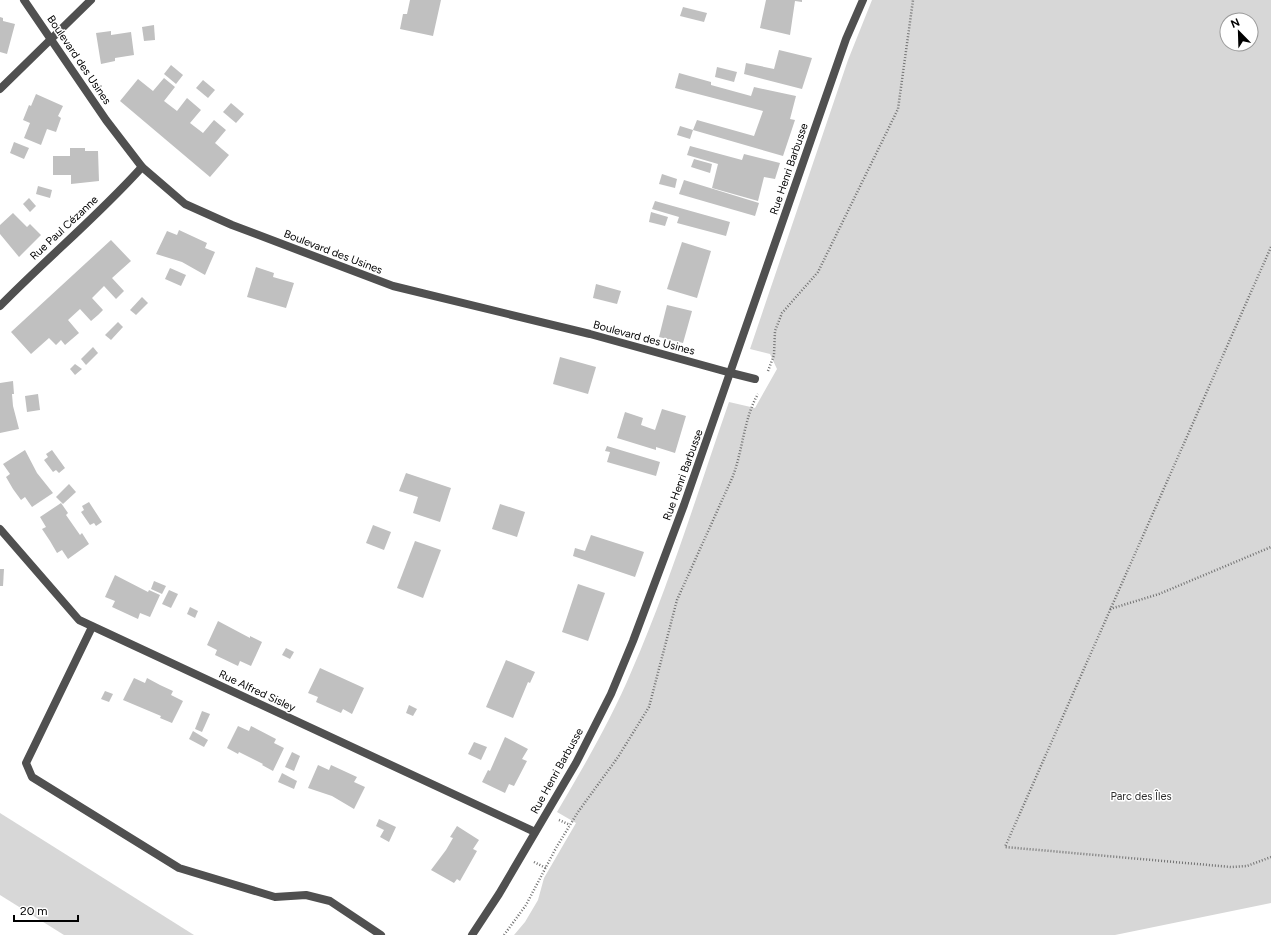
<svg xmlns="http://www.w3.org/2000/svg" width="1271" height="935" font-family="Figtree,sans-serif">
<rect width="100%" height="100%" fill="#fff"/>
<g fill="#d7d7d7" fill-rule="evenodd">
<path d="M 872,0 L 1271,0 L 1271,903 L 1115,935 L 514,935 L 525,922 L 538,900 L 544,878 L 576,823 L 557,812 C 584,766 611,720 632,670 C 670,583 698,491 729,402 L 755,408 L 777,369 L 770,354 L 750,349 L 848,60 ZM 1227,20 L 1251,20 L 1251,44 L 1227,44 Z"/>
<polygon points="0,813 194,935 64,935 0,895"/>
</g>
<g fill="#c0c0c0">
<polygon points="410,0 441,0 433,36 400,29 403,14 407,14"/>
<polygon points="766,0 802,0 802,2 795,1 790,35 760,28"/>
<polygon points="683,7 707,13 704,22 680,16"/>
<polygon points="0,17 3,18 3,21 15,24 7,54 0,52"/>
<polygon points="154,25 155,40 144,41 142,27"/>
<polygon points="111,31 111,35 131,32 134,55 115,58 115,61 101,64 96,33"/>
<polygon points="779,50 812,58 802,89 744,74 746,63 774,69"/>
<polygon points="171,65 183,75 176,84 164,74"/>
<polygon points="717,67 737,72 734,82 715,77"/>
<polygon points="679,73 711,82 711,85 751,96 754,87 796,96 790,119 795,120 783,156 693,130 697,120 754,136 763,111 675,88"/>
<polygon points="164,78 175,87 164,101 177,111 187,98 201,110 190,123 203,133 214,120 226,130 215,143 229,155 210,177 120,101 138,79 153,91"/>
<polygon points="203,80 215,90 208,98 196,88"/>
<polygon points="36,94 63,106 58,116 61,118 56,132 47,129 41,145 24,138 30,123 23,120 29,105 31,106"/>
<polygon points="231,103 244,114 236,123 223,112"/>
<polygon points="680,126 693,130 690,139 677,135"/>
<polygon points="14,142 29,148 24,159 10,153"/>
<polygon points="690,146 742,160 744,154 780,163 775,179 764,177 758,201 712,188 718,164 687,155"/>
<polygon points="70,148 85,148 85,151 98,151 99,181 71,184 71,175 53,175 53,156 70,156"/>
<polygon points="694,159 712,164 710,173 691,167"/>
<polygon points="662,174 677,179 675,188 659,184"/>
<polygon points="684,180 759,203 755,216 679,194"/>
<polygon points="38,186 52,190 50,198 36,194"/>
<polygon points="29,198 36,206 30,212 23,204"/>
<polygon points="655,201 730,222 726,236 677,223 679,217 652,209"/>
<polygon points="651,212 668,217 665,226 649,222"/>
<polygon points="13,213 27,227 30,224 41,235 19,257 0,234 0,225"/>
<polygon points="179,230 207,243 205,248 215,252 205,275 182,262 156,254 167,231 177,235"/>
<polygon points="111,240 131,261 112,278 124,291 116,299 104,286 92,298 103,310 98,315 91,321 80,309 68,320 79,333 65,345 61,340 56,345 49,338 31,354 11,332"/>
<polygon points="682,242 711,251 697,298 667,289"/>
<polygon points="256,267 274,273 273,277 294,283 286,308 247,297"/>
<polygon points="170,268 186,275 181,286 165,279"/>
<polygon points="596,284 621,291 617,304 593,298"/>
<polygon points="142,297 148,303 136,315 130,310"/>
<polygon points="667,305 692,311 683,343 659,337"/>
<polygon points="118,322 123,327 111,340 105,335"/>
<polygon points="93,347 98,353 86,365 81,359"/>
<polygon points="560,357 596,367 588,394 553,384"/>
<polygon points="75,364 82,369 75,375 70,369"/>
<polygon points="13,381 14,394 12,394 13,406 19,429 0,433 0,383"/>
<polygon points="38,394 40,410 27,412 25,396"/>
<polygon points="662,409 686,416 675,453 656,447 656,450 617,438 625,412 643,418 641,425 655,430"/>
<polygon points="607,446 660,462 656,476 607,462 610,452 605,451"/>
<polygon points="25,450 37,473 53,493 32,507 25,497 21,500 13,489 6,477 10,474 3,464"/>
<polygon points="52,450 65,468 59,473 56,470 53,472 44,460 48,457 46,454"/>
<polygon points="406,473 451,488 440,522 413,513 418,497 399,491"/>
<polygon points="69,484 76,492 63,504 56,497"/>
<polygon points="89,502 102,522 96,526 94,523 90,525 81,512 84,510 82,506"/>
<polygon points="61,503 68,513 66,515 80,535 82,533 89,544 68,559 62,550 57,553 50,541 42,529 46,527 40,517"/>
<polygon points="500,504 525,512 517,537 492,529"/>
<polygon points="373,525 391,532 384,550 366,543"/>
<polygon points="591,535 644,552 635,577 573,556 575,548 585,551"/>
<polygon points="415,541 441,550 423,598 397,588"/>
<polygon points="0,569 4,569 3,586 0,586"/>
<polygon points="115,575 148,592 149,590 160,595 150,617 140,613 138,619 112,607 115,601 105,597"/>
<polygon points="154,581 166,586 162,594 151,589"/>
<polygon points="578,584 605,593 588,641 562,632"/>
<polygon points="169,590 178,594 171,608 162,604"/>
<polygon points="190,607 198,611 195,618 187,614"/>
<polygon points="218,621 250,638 250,636 262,642 251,666 240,661 238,666 215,655 217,650 207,645"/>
<polygon points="286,648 294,652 290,659 282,655"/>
<polygon points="506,660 535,672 530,683 528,682 513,718 486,707"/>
<polygon points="320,668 364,688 352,714 343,709 341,713 316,702 318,697 308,693"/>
<polygon points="134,678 145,683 147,678 160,685 173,691 171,695 183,701 172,723 160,718 161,716 123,700"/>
<polygon points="105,691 113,694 109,702 101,699"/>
<polygon points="409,705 417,709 413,716 406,713"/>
<polygon points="202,711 210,714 202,732 195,729"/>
<polygon points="238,726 249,731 251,726 276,739 274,743 284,748 273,771 262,765 263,764 239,752 238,754 227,748"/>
<polygon points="193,731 208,740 204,747 189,739"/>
<polygon points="505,737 528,749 522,759 527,761 514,786 509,784 505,793 482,782 488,770 490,771"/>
<polygon points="474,742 487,747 481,760 468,754"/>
<polygon points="292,752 300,756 294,771 285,767"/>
<polygon points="318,765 329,770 331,765 357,777 354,782 365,787 354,809 332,796 308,788"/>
<polygon points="282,773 297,781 294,789 278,782"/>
<polygon points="379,819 396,827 389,842 380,837 384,830 376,826"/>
<polygon points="457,826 479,840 473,849 477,851 460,881 457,879 454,883 431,870 446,850 453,838 450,837"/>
</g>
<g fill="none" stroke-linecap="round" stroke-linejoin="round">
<g stroke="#727272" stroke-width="2.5" stroke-dasharray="1 2" stroke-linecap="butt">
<polyline points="1271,247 1005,847 1231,867 1247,866 1271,857"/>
<polyline points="768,371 774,355 775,331 782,313 818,272 898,109 913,0"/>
<polyline points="1110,609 1159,594 1271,547"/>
<polyline points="559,820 570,825"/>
<polyline points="534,862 546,868"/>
<path d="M 504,935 L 526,905 L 556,848 L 578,812 L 618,757 L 649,707 L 677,600 L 733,476 C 743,449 744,418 758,394"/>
</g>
<polyline stroke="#505050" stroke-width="8" points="731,373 755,379"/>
<g stroke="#505050" stroke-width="8">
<polyline points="24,0 106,120 142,167 185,204 232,225 393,286 590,334 731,373"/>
<polyline points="0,89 91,0"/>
<path d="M 0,306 C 46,259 98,216 142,167"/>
<polyline points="0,529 79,620 535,832"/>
<polyline points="92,627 26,763 32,777 179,868 275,897 306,895 330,901 381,935"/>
</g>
<polyline stroke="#505050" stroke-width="8" points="472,935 499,894 576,763 611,694 633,641 684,505 846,39 863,0"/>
</g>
<g text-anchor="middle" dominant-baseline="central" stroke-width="3" stroke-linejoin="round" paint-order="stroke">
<g font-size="11" fill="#000" stroke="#fff">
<text transform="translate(79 60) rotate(56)">Boulevard des Usines</text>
<text transform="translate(789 169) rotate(-71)">Rue Henri Barbusse</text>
<text transform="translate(64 228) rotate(-43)">Rue Paul Cézanne</text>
<text transform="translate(333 252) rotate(21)">Boulevard des Usines</text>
<text transform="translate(644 338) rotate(15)">Boulevard des Usines</text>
<text transform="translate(683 475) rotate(-70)">Rue Henri Barbusse</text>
<text transform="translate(257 691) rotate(25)">Rue Alfred Sisley</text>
<text transform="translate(557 771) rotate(-61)">Rue Henri Barbusse</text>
</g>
<g font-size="11" fill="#2e2e2e" stroke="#fff">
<text x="1141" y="796">Parc des Îles</text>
</g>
</g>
<g transform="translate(1239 32) rotate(337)"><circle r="19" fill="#ffffff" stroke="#999999"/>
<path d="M0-3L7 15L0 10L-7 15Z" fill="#000000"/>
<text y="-6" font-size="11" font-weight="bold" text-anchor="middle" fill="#000000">N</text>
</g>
<path d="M14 915v6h64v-6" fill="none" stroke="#000000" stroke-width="2"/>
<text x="20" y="915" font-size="12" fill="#000000" stroke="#ffffff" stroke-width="3" paint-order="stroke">20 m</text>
</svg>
